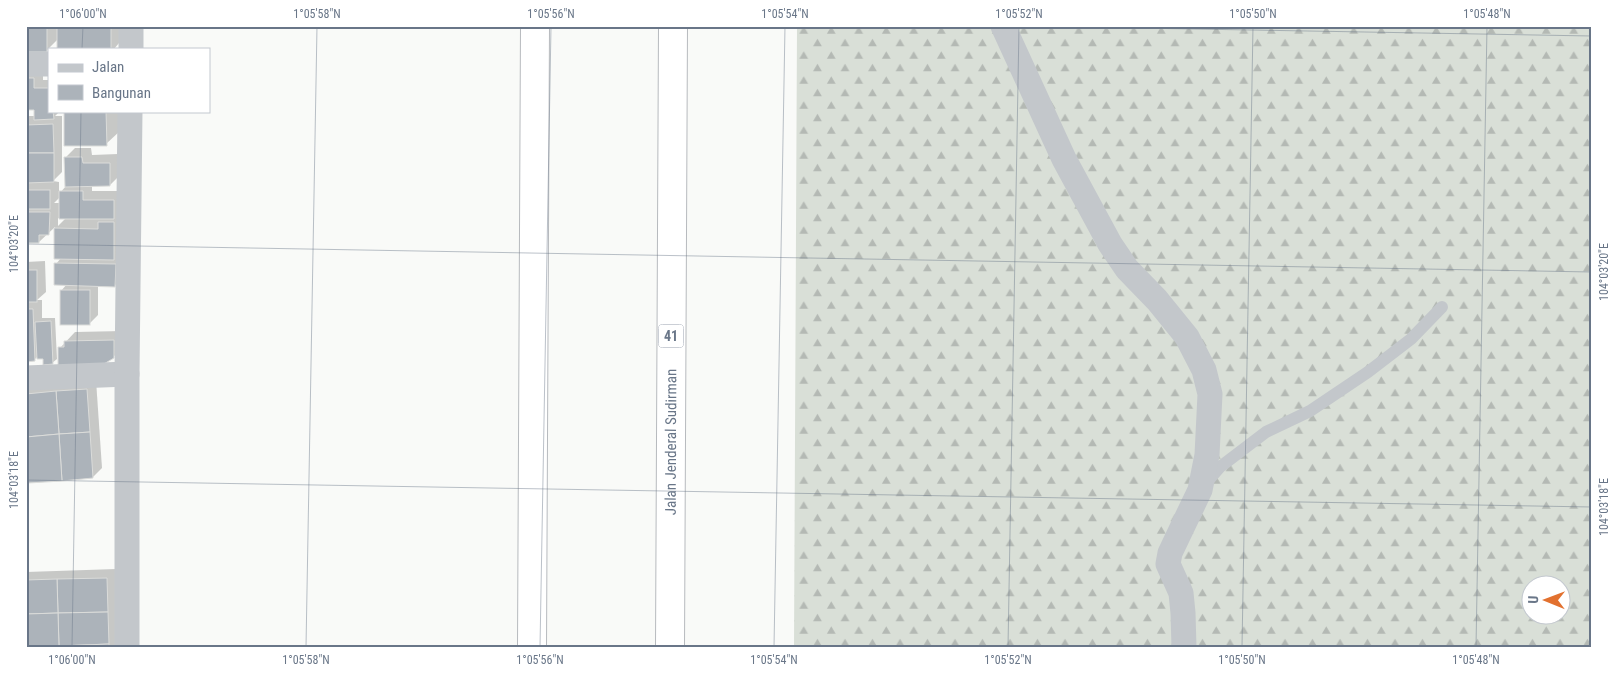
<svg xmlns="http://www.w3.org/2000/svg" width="1618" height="673" font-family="'Roboto Condensed',sans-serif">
<defs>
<pattern id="forest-firs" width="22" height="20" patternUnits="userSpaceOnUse" patternTransform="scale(1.25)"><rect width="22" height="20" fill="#d9dfd7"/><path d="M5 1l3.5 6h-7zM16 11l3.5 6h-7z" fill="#b4b9b4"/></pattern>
</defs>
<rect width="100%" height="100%" fill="#f9faf8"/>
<path fill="url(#forest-firs)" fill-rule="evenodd" d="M 797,26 L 1592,26 L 1592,647 L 794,647 ZM 1530,586 L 1560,586 L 1560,616 L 1530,616 Z"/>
<g fill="#0003" fill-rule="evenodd">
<polygon points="26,26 120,26 119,43 114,49 68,49 58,39 47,50"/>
<path d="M 43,69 L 43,80 L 49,80 L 49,111 L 60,111 L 55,116 L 62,116 L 62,172 L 53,181 L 59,182 L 59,194 L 66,186 L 65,158 L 75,148 L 91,148 L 92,155 L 118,154 L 119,176 L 110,185 L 92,185 L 92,191 L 123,191 L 124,276 L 115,285 L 98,285 L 98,315 L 89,324 L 61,291 L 67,284 L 56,264 L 61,258 L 55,258 L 55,227 L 39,242 L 26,241 L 26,116 L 35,116 L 35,108 L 26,108 L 26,70 ZM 60,197 L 60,203 L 54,203 ZM 58,218 L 66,218 L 58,226 Z"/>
<polygon points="65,111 120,111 120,131 106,144"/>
<polygon points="45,261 46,292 37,300 42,300 42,318 55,318 57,359 52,363 44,358 38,356 34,360 26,361 26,262"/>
<polygon points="123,331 123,348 113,357 60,348 75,332"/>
<polygon points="96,380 102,468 93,477 26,482 26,386"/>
<polygon points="116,569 118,647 26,647 26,572"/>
</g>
<g fill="#acb3ba" stroke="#dbdcda">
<rect x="26" y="26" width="21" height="26"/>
<rect x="57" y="26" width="54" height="23"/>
<polygon points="26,78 34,78 34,88 49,88 49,111 53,111 54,119 34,120 34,110 26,110"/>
<polygon points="64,111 106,111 107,146 64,146"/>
<polygon points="53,124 54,153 26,153 26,125"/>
<polygon points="26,153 54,153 54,182 26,183"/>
<polygon points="64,157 82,157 83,163 110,163 110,186 65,187"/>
<rect x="26" y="190" width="24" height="19"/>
<polygon points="59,191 83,191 83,200 114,200 114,219 59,219"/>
<polygon points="26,212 50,212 49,235 39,235 39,243 26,243"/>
<polygon points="98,222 114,222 114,260 54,259 54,228 98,229"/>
<polygon points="54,263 116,264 115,287 54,285"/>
<rect x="26" y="270" width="11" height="32"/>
<rect x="60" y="290" width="30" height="35"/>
<polygon points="26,309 33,309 35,361 26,362"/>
<polygon points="51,321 53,364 43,365 43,359 37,359 35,322"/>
<polygon points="114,340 114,358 97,368 58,368 58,347 64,347 64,341"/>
<polygon points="87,389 90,432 59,434 56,391"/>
<polygon points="56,391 59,434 26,437 26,394"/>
<polygon points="90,432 93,478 62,481 59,434"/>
<polygon points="59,434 62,481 28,483 26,437"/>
<polygon points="107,578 108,612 58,613 57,579"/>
<polygon points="57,579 58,613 26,614 26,580"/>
<polygon points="108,612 109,644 59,646 58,613"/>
<polygon points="58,613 59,646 26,646 26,614"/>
<polygon points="109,644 109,647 59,647 59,646"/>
</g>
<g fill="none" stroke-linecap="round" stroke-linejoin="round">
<defs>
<g id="highway">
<polyline points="532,647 535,26"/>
<path id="s1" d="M 670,647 L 673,26"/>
</g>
</defs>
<use href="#highway" stroke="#b7babe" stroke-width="30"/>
<polyline stroke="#c3c7cb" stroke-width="12" points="1205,484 1220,467 1266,432 1310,411 1368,372 1411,339 1442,307"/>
<g stroke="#c3c7cb" stroke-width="25">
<polyline points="131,26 131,49"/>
<polyline points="1003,26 1064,159 1110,244 1127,269 1157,300 1187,337 1204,370 1210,394 1207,455 1200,490 1170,553 1168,564 1181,593 1183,613 1184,647"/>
<polyline points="26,64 49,64"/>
<polyline points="26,378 127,374"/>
<polyline points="127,647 127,374 130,111"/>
</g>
<use href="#highway" stroke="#fff" stroke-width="28"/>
</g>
<path fill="none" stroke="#697688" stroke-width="1" stroke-opacity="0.45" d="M 1023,26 L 1592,36M 82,49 L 83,26M 26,244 L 1592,272M 26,480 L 1592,507M 72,647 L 81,111M 306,647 L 317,26M 540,647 L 551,26M 774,647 L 785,26M 1008,647 L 1019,26M 1242,647 L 1253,26M 1476,647 L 1487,26"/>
<g text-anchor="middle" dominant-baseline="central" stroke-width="5" stroke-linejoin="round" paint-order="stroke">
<rect fill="#fff" stroke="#969fac" stroke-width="1" x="658.5" y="324.5" width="25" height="23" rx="4"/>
<g font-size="14" font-weight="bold" fill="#697688">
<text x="671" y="336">41</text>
</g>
<g font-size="15" fill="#697688" stroke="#fff">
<text stroke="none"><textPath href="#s1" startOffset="205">Jalan Jenderal Sudirman</textPath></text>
</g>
</g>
<rect width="1618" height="673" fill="none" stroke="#ffffff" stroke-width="55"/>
<rect x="48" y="48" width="162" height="65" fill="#ffffff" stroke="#c3c8cf"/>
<rect x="58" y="64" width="25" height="8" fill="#c3c7cb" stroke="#c3c8cf"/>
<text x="92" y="72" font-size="15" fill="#697688">Jalan</text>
<rect x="58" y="85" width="25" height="15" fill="#acb3ba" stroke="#c3c8cf"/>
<text x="92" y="98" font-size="15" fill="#697688">Bangunan</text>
<g transform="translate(1546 600) rotate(271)"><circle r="24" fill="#ffffff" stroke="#c3c8cf"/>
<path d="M0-4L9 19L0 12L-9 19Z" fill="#e2712f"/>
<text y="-8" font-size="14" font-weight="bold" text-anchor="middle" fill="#697688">U</text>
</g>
<rect x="28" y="28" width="1562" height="618" fill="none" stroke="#697688" stroke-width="2"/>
<g font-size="12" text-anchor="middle" fill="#697688">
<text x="83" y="18">1°06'00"N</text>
<text x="317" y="18">1°05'58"N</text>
<text x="551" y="18">1°05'56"N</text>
<text x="785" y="18">1°05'54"N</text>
<text x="1019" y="18">1°05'52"N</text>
<text x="1253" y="18">1°05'50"N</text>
<text x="1487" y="18">1°05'48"N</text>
<text transform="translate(14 244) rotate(-90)" y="4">104°03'20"E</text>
<text transform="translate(1604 272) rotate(-90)" y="4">104°03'20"E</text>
<text transform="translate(14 480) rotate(-90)" y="4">104°03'18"E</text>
<text transform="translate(1604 507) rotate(-90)" y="4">104°03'18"E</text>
<text x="72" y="664">1°06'00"N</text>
<text x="306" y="664">1°05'58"N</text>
<text x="540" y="664">1°05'56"N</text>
<text x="774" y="664">1°05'54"N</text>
<text x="1008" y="664">1°05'52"N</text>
<text x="1242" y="664">1°05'50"N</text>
<text x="1476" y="664">1°05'48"N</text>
</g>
</svg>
